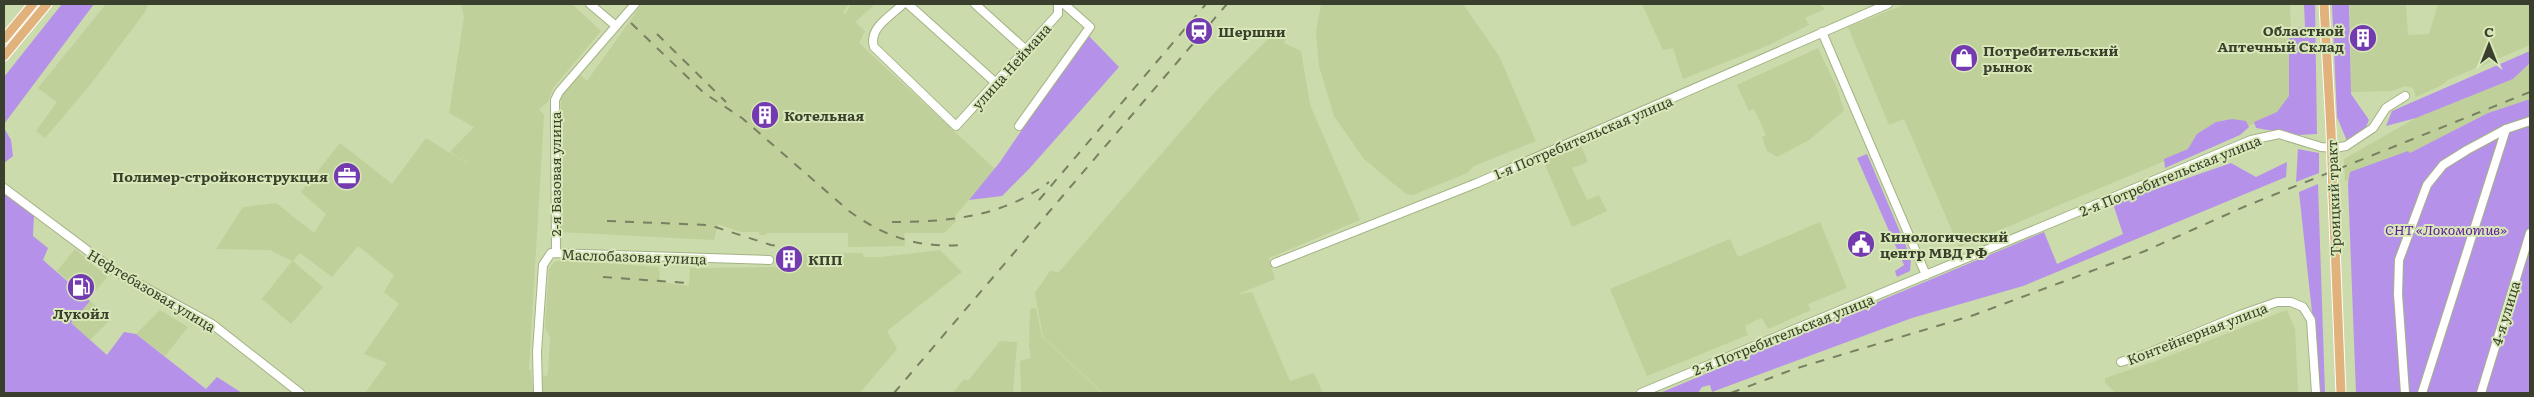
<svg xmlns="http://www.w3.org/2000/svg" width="2534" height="397" font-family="Literata,serif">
<rect width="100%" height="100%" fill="#cbdbac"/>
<g fill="#bfd09a">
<polygon points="106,4 148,4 145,12 90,85 45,138 36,131 57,102 38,88"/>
<polygon points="461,4 572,4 601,31 553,88 548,102 539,109 544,115 529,369 531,370 533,393 365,393 387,363 364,354 399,304 384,292 394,275 358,246 332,277 300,253 293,261 323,287 291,324 262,299 292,261 270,250 216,249 243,207 276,203 314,233 326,214 301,192 340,143 392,184 426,138 466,163 468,160 465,162 450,152 474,127 449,113 464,17"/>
<polygon points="642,4 849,4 843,12 845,14 851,4 875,4 855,22 865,31 859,43 995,169 955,216 956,221 944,233 904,233 905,246 848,247 848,233 766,233 766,235 759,235 759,232 740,232 718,224 714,240 560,232 561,95 578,73 587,81"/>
<polygon points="1321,4 1463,4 1499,56 1536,141 1474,166 1467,173 1413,195 1406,194 1364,159 1334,116 1319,66 1316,32"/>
<polygon points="1642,4 1819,4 1825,9 1805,18 1809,25 1769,45 1683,79 1673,48 1663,50"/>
<polygon points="1906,4 2290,4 2294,107 1959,247 1904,119 1889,125 1848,27"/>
<polygon points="2350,4 2406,4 2408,35 2429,34 2438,4 2530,4 2530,45 2448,80 2442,85 2416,97 2413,88 2405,86 2392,91 2351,92"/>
<polygon points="1278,29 1288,35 1284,43 1301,51 1310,105 1360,220 1269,258 1275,279 1236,295 1252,292 1290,381 1314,373 1323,393 1103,393 1043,337 1035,293 1050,271 1059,272 1215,92"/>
<polygon points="1818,48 1837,88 1844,111 1809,140 1777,157 1767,151 1762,137 1766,135 1754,109 1749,111 1737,85"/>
<polygon points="2530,63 2530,99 2488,113 2360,179 2345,181 2344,159 2416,118 2513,79"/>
<polygon points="1581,145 1588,162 1572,168 1587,200 1599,195 1607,211 1572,227 1543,160"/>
<polygon points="1820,222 1847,288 1808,304 1811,310 1768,329 1762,318 1754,321 1745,326 1748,335 1647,376 1610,289 1730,239 1738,257"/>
<polygon points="75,249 107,277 89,298 57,271"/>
<polygon points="940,250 962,272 887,331 897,349 860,393 542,393 541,375 547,376 548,372 550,337 545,327 549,269 554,262 561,260 659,267 660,282 689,286 690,268 786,267 785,254 862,253 864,257 881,257"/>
<polygon points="90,301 111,319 90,340 71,323"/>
<polygon points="1036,308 1042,337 1102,393 1021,393 1020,361 1031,358 1029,346 1030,309"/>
<polygon points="160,310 188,327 165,356 136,334"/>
<polygon points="2287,310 2295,329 2298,393 2116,393 2105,383 2105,378 2156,361"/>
<polygon points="1000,341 1017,342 1013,393 953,393 964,379 968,381"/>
</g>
<g fill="#b691ea">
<polygon points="62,4 94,4 4,124 4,77"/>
<polygon points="2304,4 2315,4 2317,134 2299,135 2256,128 2254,122 2277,112 2289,96 2289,29 2305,27"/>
<polygon points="2332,4 2349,4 2351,94 2369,120 2365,129 2347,141 2337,117"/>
<polygon points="1087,34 1119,67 1029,169 1002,196 969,200 1000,162"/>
<polygon points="2530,51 2530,63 2513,79 2416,118 2386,126 2392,111"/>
<polygon points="2530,99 2530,393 2356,393 2348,184 2350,172 2408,151 2410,153 2488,113"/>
<polygon points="2232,119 2246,121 2249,127 2240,135 2165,168 2164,159 2188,149 2197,134 2216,122"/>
<polygon points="4,128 11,140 13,156 4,163"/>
<polygon points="2298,149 2319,153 2319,173 2296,182"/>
<polygon points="1867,154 1911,258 1910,271 1897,277 1895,271 1904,265 1857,158"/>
<polygon points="2287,162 2286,177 2023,286 1912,318 1712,392 1710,385 1702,387 1698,393 1660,393 2044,232 2057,264 2123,234 2113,204 2231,163 2256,177"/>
<polygon points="2318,184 2325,393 2319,393 2316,349 2299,192"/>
<polygon points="4,193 34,215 33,236 48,248 43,260 90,301 71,323 107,355 124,332 136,334 206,389 217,377 242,393 4,393"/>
</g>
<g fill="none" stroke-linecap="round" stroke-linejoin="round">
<defs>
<g id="minor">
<polyline points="590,4 616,26"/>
<path d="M 903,4 C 891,16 868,28 874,47 L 956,126 L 1058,14 L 1058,4"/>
<polyline points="908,4 996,83"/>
<polyline points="975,4 1026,50"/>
<polyline points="1822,32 1926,275"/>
<polyline points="1019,126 1090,27 1064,4"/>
<polyline points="4,188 115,271 212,324 300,393"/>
<polyline points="556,253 555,100 559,92 635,4"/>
<polyline points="1275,263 1477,183 1888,4"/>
<polyline points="2121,362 2146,354 2240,315 2277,302 2291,302 2303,307 2311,320 2316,393"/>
<polyline points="538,393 537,352 543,265 551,253 769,260"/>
<polyline points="1641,393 2251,140 2279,134 2321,147 2335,148 2346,146 2373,128 2386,108 2405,96"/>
<polyline points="2405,393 2398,294 2399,260 2427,185 2443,165 2467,150 2506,129 2530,121"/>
<polyline points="2422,393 2506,129"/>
<polyline points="2481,393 2530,233"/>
</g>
<g id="major">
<polyline points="2324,4 2331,130"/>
<polyline points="4,39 33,4"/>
<polyline points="4,56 47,4"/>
<polyline points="2333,196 2341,393"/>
</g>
</defs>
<use href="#minor" stroke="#a4b385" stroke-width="10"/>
<use href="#major" stroke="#fff" stroke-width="11"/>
<use href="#minor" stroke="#fff" stroke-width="8"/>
<use href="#major" stroke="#e2b27d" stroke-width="9"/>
<g stroke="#778162" stroke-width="2" stroke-dasharray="9 9" stroke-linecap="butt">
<path d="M 631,23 L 704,93 L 742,118 L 849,211 C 883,236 918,248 960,245"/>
<polyline points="657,34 726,102"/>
<polyline points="1039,200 1206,4"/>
<polyline points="607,221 709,225 771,245 791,248"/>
<path d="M 892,222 C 948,222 1003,217 1049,182"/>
<polyline points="603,277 689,283"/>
<polyline points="894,393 1227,4"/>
<polyline points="1731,393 1794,369 1974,315 2145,251 2246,206 2530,92"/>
</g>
<defs>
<polyline id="major-bridge" points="2331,130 2333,196"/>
</defs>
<use href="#major-bridge" stroke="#fff" stroke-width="11" stroke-linecap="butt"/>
<use href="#major-bridge" stroke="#e2b27d" stroke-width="9"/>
</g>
<defs>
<symbol id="station-disc" viewBox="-11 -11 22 22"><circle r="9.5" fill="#743bb1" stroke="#d8e8b8"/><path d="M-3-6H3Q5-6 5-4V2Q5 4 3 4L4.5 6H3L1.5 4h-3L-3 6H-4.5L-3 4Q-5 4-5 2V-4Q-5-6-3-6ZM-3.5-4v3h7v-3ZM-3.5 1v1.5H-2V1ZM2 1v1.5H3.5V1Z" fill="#fff"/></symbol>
<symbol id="building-disc" viewBox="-11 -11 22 22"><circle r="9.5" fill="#743bb1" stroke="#d8e8b8"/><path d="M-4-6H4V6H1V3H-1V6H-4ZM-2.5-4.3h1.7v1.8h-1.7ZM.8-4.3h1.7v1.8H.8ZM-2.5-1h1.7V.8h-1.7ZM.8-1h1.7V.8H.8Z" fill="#fff"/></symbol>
<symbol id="shop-disc" viewBox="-11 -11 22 22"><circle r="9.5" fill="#743bb1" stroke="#d8e8b8"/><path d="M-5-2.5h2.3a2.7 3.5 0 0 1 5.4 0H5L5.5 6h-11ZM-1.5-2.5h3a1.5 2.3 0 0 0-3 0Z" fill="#fff"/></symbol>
<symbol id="office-disc" viewBox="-11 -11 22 22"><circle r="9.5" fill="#743bb1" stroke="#d8e8b8"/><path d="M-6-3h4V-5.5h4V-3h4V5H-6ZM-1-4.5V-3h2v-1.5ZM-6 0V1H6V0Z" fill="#fff"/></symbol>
<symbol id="civic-disc" viewBox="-11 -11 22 22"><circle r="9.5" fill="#743bb1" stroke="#d8e8b8"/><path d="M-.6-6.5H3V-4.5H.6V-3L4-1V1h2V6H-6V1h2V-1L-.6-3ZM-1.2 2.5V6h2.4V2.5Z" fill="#fff"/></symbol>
<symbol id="fuel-disc" viewBox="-11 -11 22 22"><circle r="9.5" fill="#743bb1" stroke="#d8e8b8"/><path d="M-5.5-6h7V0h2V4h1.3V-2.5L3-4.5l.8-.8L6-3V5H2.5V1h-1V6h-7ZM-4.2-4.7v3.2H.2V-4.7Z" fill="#fff"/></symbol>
</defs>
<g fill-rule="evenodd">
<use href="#station-disc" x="1183" y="15" width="32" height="32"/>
<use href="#building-disc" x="2347" y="22" width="32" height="32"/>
<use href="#shop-disc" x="1948" y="42" width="32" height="32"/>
<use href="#building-disc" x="749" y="99" width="32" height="32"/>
<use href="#office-disc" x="331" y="160" width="32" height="32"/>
<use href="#civic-disc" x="1845" y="228" width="32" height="32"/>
<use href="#building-disc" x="773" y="243" width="32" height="32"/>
<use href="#fuel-disc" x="65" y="271" width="32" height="32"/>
</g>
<g text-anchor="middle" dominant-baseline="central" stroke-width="4" stroke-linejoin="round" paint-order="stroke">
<g font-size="14" font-weight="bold" fill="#393f2c" stroke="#d8e8b8" text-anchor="start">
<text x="2344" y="30" text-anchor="end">Областной<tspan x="2344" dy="16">Аптечный Склад</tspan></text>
<text x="1218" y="31">Шершни</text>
<text x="1983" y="50">Потребительский<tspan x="1983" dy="16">рынок</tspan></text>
<text x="784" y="115">Котельная</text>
<text x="328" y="176" text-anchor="end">Полимер-стройконструкция</text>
<text x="1880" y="236">Кинологический<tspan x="1880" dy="16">центр МВД РФ</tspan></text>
<text x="808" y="259">КПП</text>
<text x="81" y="313" text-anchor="middle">Лукойл</text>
</g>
<g font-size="14" fill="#393f2c" stroke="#d8e8b8">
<text transform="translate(1011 66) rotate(-48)">улица Неймана</text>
<text transform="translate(1583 137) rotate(-23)">1-я Потребительская улица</text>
<text transform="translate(555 174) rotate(-90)">2-я Базовая улица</text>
<text transform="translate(2170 175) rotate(-22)">2-я Потребительская улица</text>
<text transform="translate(2333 198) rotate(-92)">Троицкий тракт</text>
<text transform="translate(634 256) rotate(2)">Маслобазовая улица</text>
<text transform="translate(152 290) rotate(31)">Нефтебазовая улица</text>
<text transform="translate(2505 313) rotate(-73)">4-я улица</text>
<text transform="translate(2197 333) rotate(-21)">Контейнерная улица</text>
<text transform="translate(1783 334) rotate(-22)">2-я Потребительская улица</text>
</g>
<g font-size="14" font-style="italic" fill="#5e1c99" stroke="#d8e8b8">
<text x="2446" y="229">СНТ «Локомотив»</text>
</g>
</g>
<rect width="2534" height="397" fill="none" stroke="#393f2c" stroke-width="10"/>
<g transform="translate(2489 45)" stroke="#d8e8b8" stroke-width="4" paint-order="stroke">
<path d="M0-4L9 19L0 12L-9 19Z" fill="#393f2c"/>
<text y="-8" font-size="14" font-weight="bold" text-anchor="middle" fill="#393f2c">С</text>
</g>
</svg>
